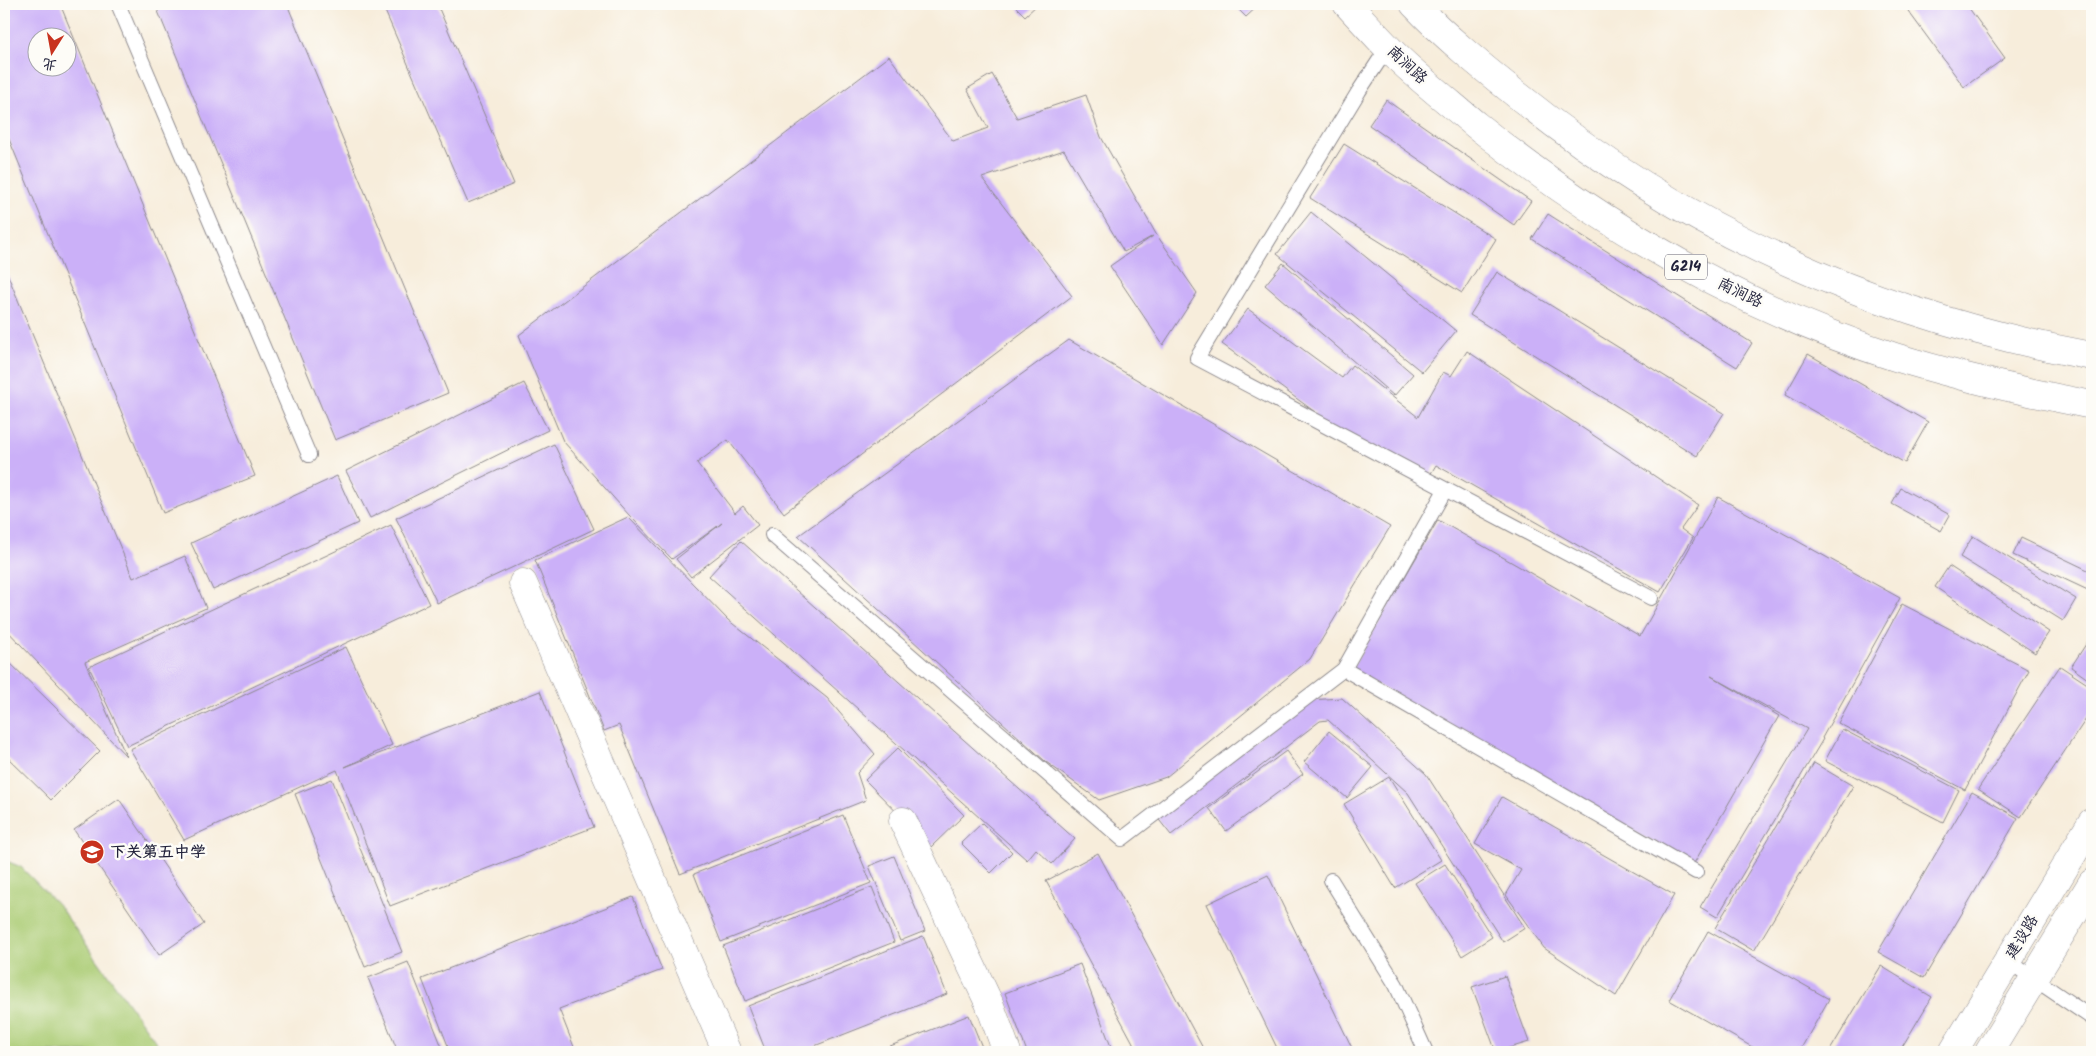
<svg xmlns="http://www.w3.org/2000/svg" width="2096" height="1056" font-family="Kalam,'LXGW WenKai TC',sans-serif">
<rect width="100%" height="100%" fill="#fdfcf7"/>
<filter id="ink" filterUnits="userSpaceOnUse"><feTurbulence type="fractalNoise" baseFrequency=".02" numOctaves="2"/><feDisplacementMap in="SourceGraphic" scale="10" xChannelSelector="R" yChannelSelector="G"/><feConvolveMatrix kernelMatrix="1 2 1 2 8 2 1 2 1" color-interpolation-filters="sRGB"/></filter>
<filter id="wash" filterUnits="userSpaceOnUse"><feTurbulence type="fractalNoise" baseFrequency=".0096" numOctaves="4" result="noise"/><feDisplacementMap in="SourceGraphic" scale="20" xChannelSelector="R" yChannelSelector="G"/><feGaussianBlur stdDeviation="1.12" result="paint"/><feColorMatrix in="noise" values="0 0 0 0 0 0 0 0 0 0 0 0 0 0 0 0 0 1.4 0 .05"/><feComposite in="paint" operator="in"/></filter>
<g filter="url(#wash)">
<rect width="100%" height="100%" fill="#f7eddb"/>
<polygon fill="#abcc75" stroke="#667758" points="4,860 21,867 59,906 163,1052 4,1052"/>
<g id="blocks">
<g fill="#cbb0f8" fill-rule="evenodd">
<path d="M 4,4 L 60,4 L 255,476 L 163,513 L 4,127 ZM 38,38 L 68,38 L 68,68 L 38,68 Z"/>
<polygon points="155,4 287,4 448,393 335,440"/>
<polygon points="382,4 437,4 514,184 468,203"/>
<polygon points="1013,4 1038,4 1025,16"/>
<polygon points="1233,4 1260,4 1246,17"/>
<polygon points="1903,4 1966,4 2005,58 1964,87"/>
<polygon points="889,56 953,141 988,128 967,89 992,74 1017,118 1086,95 1101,137 1156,234 1197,293 1163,345 1110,266 1153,236 1124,252 1064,150 982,178 1072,296 784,513 728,440 697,463 735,513 743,506 758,525 691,577 676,559 722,523 672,559 629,515 563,441 519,335"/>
<polygon points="1386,100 1531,201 1514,225 1369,125"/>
<polygon points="1344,144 1496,239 1462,293 1310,198"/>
<polygon points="1311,212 1456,331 1422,372 1277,254"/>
<polygon points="1548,214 1752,343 1737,367 1532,239"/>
<polygon points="1283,263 1413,374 1394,396 1265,285"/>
<polygon points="4,266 133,578 185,556 206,608 85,662 126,756 4,627"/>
<polygon points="1497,272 1724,413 1697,456 1470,315"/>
<polygon points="1248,309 1342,378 1352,365 1418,417 1443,372 1451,376 1467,351 1698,505 1681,529 1693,538 1660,592 1436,465 1424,485 1311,419 1315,412 1222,344"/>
<polygon points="1069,340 1390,527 1310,659 1166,777 1099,800 1046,762 798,536"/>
<polygon points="1808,354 1928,422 1905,463 1785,395"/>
<polygon points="524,383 548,430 370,518 346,471"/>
<polygon points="554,444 594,529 437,603 396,518"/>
<polygon points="337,476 358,523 213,590 191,543"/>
<polygon points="1901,488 1950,515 1941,531 1892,504"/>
<polygon points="1718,497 1900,598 1822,738 1823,739 1717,917 1700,907 1807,729 1711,676 1779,716 1693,865 1351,670 1438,520 1640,636"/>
<polygon points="628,517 728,620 827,698 875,754 857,773 866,800 680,874 619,725 604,731 535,560"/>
<polygon points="391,525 429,604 127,746 89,667"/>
<polygon points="1973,536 2076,599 2063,621 1960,557"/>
<polygon points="2021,538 2092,572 2092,592 2013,555"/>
<polygon points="741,541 1075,839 1052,864 1036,849 1027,860 709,576"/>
<polygon points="1949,566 2049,632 2035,653 1935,587"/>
<polygon points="1902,604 2029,670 1965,790 1838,723"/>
<polygon points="2092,635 2092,682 2071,667"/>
<polygon points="346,647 392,745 345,767 540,691 594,827 390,906 337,770 184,840 130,749"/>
<polygon points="4,657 100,751 51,800 4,754"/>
<polygon points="2060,666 2092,687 2092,710 2021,817 1978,789"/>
<polygon points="1342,698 1426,774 1525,928 1503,942 1408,793 1328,720 1320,721 1171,835 1156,816 1308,700"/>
<polygon points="1842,729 1959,790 1943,822 1825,761"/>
<polygon points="1329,731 1373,767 1347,798 1304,762"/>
<polygon points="898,748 964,815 931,847 865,780"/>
<polygon points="1286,751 1303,774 1226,831 1209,808"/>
<polygon points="1814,763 1853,786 1754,951 1715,928"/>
<polygon points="1389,777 1441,860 1395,888 1344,804"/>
<polygon points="332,779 402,952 365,967 295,794"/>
<polygon points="1972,792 2018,818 1924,978 1878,952"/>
<polygon points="1502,797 1674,895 1616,996 1544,948 1506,895 1521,870 1475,844"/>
<polygon points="119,799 204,924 159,955 74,830"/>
<polygon points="843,815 871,883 721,942 694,874"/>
<polygon points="982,823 1012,852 991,873 961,843"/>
<polygon points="1098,853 1205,1052 1138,1052 1046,881"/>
<polygon points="894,856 925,931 900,941 869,866"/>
<polygon points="1445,864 1492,937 1462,956 1415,883"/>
<polygon points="1268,875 1354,1052 1279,1052 1207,904"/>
<polygon points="872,887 894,942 745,1001 723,946"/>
<polygon points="633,897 662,970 559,1009 576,1052 455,1052 454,1050 450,1051 422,979"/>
<polygon points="1708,931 1829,999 1799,1052 1761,1052 1669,1000"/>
<polygon points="923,936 947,994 799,1052 766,1052 748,1006"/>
<polygon points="408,962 444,1052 398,1052 368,978"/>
<polygon points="1080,964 1113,1052 1027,1052 1005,993"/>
<polygon points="1881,966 1932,997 1899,1052 1829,1052"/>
<polygon points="1505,976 1529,1042 1496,1052 1472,987"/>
<polygon points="969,1015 984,1052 875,1052"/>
</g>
</g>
</g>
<g filter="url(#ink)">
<use href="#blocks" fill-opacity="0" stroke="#8c888b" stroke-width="1"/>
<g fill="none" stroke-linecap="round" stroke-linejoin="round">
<defs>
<g id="service">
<polyline points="118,4 309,455"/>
<polyline points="1388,47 1359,91 1197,358 1651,598"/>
<polyline points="772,535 1122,839 1344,669 1445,490"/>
<polyline points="1344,669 1696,872"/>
<polyline points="1331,880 1396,985 1426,1052"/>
<polyline points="2008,961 2092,1018"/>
</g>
<g id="minor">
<polyline points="523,583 727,1052"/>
<polyline points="903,821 989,1003 1007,1052"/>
</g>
<g id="primary">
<polyline points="1953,1052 2092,822"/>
<polyline points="1989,1052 2092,883"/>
</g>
<g id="trunk">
<path d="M 1347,4 C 1363,21 1380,40 1397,57 C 1422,81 1450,103 1476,125 C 1601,225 1742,308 1895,357 C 1960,377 2025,392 2092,405"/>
<path d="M 1414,4 C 1445,37 1481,66 1516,94 C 1687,232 1877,316 2092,356"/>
</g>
</defs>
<use href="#service" stroke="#8c888b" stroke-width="16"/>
<use href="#minor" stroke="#8c888b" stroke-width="29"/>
<use href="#primary" stroke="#8c888b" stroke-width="29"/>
<use href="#trunk" stroke="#8c888b" stroke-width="29"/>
<use href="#service" stroke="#fff" stroke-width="14"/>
<use href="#minor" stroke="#fff" stroke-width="28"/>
<use href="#primary" stroke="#fff" stroke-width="28"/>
<use href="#trunk" stroke="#fff" stroke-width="28"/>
</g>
</g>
<defs>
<symbol id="school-disc" viewBox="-11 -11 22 22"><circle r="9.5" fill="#c8321e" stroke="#fdfcf7"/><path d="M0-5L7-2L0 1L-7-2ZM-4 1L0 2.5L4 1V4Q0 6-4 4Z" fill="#fff"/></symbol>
</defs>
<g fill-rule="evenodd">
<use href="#school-disc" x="78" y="838" width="28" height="28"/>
</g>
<g text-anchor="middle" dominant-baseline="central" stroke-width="5" stroke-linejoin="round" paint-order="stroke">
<rect fill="#fdfcf7" stroke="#646373" stroke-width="1" x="1665" y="254.5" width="42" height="25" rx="4"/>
<g font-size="15" font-weight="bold" fill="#22223b">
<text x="1686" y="267">G214</text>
</g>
<g font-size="16" fill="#22223b" stroke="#fdfcf7">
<text transform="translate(1407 65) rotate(43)">南涧路</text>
<text transform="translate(1740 293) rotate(26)">南涧路</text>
<text transform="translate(2022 937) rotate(-59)">建设路</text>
</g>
<g font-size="16" font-weight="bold" fill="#22223b" stroke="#fdfcf7" text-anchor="start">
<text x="110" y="852">下关第五中学</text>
</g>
</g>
<rect width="2096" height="1056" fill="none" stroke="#fdfcf7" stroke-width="20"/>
<g transform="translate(52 52) rotate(191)"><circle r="24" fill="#fdfcf7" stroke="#a5a5ac"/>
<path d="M0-4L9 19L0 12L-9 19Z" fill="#c8321e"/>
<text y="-8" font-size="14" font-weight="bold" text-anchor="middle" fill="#22223b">北</text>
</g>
</svg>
